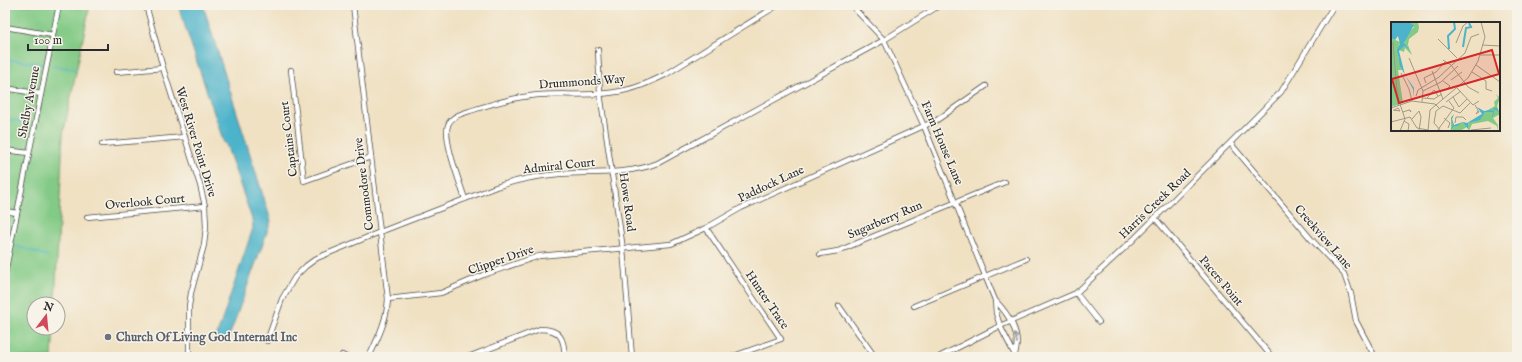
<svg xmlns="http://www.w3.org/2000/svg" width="1522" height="362" font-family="'IM FELL English',serif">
<rect width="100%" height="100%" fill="#f7f3e8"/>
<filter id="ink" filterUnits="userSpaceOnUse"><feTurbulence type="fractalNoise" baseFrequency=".025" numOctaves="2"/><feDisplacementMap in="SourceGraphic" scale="8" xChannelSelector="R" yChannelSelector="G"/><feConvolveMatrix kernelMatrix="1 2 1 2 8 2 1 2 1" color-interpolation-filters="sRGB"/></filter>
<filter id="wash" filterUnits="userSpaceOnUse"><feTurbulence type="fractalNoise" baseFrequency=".012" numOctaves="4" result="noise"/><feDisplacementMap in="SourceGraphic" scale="16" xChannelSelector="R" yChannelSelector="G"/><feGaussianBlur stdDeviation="0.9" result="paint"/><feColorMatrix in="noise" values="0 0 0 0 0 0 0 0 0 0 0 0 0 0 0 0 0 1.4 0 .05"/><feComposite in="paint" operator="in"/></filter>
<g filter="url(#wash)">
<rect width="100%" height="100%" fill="#f0e1c3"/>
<polygon fill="#83ca86" stroke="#577a58" points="5,5 90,5 63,135 55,304 34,304 34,328 54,328 52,357 5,357"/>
<polygon fill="#4cb3ca" stroke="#3c6f7a" points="178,5 203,5 271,221 227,342 216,338 253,228 252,219 226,144 224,143"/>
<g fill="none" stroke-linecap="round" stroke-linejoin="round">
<g stroke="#4cb3ca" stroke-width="1.5">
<polyline points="5,59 43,64"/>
<polyline points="52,66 75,69"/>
<polyline points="5,119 30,123"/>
<polyline points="5,243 6,243"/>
<polyline points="16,246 47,256"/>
</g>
</g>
</g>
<g filter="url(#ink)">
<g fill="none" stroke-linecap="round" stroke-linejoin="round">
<defs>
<g id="minor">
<polyline points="146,5 163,68 200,185 205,206 206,227 204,245 191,293 189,306 189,357"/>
<path d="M 353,5 L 388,299 C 387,320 378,338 369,357"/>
<polyline points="851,5 884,40 924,126 995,300 996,313 1000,326 1016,357"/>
<polyline points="5,27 53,35"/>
<polyline points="598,50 600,93 623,249 632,357"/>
<polyline points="291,70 304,181 371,157"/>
<polyline points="116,72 163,68"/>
<polyline points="5,88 41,94"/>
<polyline points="102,144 185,137"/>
<polyline points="1231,144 1311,239 1344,274 1351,294 1356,321 1375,357"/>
<polyline points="5,150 29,153"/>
<path d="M 465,199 C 460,183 443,140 448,125 C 452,115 464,113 473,110 C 494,103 516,97 538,95 C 567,93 597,97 626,90 C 640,87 653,81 665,75 L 778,5"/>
<polyline points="5,211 17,213"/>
<polyline points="87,217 205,206"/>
<polyline points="1155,218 1272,357"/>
<polyline points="706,228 781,339 731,357"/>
<polyline points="820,254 838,251 1005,182"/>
<polyline points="5,273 59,5"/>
<polyline points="1076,293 1099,322"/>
<polyline points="388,299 441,293 483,275 539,256 671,244 706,228 741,208 937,120 986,86"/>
<path d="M 995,300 C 1008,314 1022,333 1015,354"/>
<polyline points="839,306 875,357"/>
<polyline points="914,306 1026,259"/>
<path d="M 267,341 L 282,299 L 289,287 L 295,277 L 306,266 L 317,258 L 380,232 L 496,187 C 516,180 537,176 559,174 C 592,172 627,175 658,163 L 884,40 L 940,5"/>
<polyline points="342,355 346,357"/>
<path d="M 468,357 L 540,329 C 561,329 564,339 565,357"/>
<polyline points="939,357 1000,326 1076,293 1134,239 1281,92 1334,5"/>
</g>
</defs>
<use href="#minor" stroke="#494642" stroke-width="6"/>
<use href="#minor" stroke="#fff" stroke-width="4.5"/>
</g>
<defs><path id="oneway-solid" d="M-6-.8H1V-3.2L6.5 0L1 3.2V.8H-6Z"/></defs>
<use fill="#a0a0a0" href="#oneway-solid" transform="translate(1016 338) rotate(-102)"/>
</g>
<circle fill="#6b7280" stroke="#f7f3e8" stroke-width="1.5" cx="108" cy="337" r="4"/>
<g text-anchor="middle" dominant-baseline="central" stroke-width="3" stroke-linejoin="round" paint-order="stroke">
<g font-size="12" fill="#2b2b2b" stroke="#f7f3e8">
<text transform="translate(582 82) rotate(-4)">Drummonds Way</text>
<text transform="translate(29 102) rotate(-79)">Shelby Avenue</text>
<text transform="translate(289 139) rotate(-97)">Captains Court</text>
<text transform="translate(196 142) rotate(73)">West River Point Drive</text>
<text transform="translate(942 143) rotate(67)">Farm House Lane</text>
<text transform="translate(559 166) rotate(-6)">Admiral Court</text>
<text transform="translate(364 184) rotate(-97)">Commodore Drive</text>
<text transform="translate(771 184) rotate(-25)">Paddock Lane</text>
<text transform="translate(145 202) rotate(-5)">Overlook Court</text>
<text transform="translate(627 202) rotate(82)">Howe Road</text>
<text transform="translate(1155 204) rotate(-44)">Harris Creek Road</text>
<text transform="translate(885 220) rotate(-23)">Sugarberry Run</text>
<text transform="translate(1323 237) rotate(49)">Creekview Lane</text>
<text transform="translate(501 260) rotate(-19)">Clipper Drive</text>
<text transform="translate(1221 281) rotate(50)">Pacers Point</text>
<text transform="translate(767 300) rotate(56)">Hunter Trace</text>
</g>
<g font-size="12" font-weight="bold" fill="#5b616d" stroke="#f7f3e8" text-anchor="start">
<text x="116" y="337">Church Of Living God Internatl Inc</text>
</g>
</g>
<g transform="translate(1391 22)">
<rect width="109" height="109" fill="#f0e1c3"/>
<path d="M 19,0 L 27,0 L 28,5 L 27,10 L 18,17 L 17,23 L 21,33 L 14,26 L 13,30 L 8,28 L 12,24 L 17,25 L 13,22 L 16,13 L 23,5 ZM 0,16 L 9,20 L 7,34 L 11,48 L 7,48 L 12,81 L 0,85 ZM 105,72 L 109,76 L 106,84 L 108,90 L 106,86 L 105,86 L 109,92 L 102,96 L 107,103 L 107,109 L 106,104 L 97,99 L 81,102 L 78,109 L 76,105 L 69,109 L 60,109 L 60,96 L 63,92 L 61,97 L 63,104 L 72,100 L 76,102 L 94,90 L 103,90 L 104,86 L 102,89 L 95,89 L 104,84 L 103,80 L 107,76 Z" fill="#83ca86"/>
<path d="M 0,0 L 19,0 L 22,3 L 27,3 L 31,9 L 27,3 L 23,3 L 13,21 L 18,27 L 13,24 L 8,29 L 14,53 L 23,66 L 22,75 L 22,67 L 9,44 L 6,28 L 9,22 L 7,14 L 4,18 L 0,16 ZM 86,85 L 93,89 L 100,88 L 102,89 L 103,86 L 106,86 L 109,91 L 104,87 L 101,97 L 104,101 L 101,97 L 102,90 L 94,90 L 89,98 L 77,101 L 77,107 L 72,100 L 66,104 L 63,104 L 59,109 L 62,103 L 60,96 L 63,92 L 61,97 L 63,103 L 72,100 L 76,101 L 91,92 Z" fill="#4cb3ca"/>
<path fill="none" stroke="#4cb3ca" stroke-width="2" d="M 72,25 L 75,6 L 80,5 L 78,1M 58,27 L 57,14 L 64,7 L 63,0"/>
<path fill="none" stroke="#a19886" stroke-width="1" d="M 47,17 L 66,36M 2,20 L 7,83M 65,21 L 72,4 L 77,0M 91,23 L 109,24M 89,33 L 109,33M 18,36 L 32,69 L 31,80M 52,38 L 60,43 L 77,65 L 88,71M 85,43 L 109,60M 41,49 L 52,77M 81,50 L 95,59 L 95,67 L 101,69M 10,51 L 18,67 L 21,79M 60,58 L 71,50M 52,59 L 59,64 L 55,68M 35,61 L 33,56 L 45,50 L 54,40M 66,66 L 82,83 L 88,79M 32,69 L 50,60 L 67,44M 25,74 L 27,68 L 48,55 L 74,31 L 80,15 L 88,12M 62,75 L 68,85 L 76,77M 32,76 L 43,77 L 51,72M 36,76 L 43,68 L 47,74M 55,80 L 70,69M 84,83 L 88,90 L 85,92 L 87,89M 0,86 L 21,79 L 44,82 L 48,86M 2,88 L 9,89 L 7,86 L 3,88M 12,90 L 18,88 L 19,88 L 20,90 L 18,88M 53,96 L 59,101 L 57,106M 21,97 L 28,89 L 30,95 L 28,109M 13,99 L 18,102 L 17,109M 0,100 L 19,95 L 26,106 L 37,108M 64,101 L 65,95 L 72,95 L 75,98M 80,108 L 100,106M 9,109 L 14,97 L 9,82M 37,109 L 39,88 L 77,56 L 87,39 L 94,15 L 90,0M 46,109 L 63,86 L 58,79M 50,109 L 43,101 L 45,89 L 52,84 L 69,91 L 79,81"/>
<path fill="#d62828" fill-opacity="0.15" stroke="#d62828" stroke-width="2" d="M 101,28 L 108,52 L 8,81 L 1,57 Z"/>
<rect width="109" height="109" fill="none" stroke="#2b2b2b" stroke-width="2"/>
</g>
<rect width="1522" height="362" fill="none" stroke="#f7f3e8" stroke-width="20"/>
<g transform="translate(46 316) rotate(16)"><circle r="19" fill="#f7f3e8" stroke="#a5a39c"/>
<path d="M0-3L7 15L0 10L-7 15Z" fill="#d1495b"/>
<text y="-6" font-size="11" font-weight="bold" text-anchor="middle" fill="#2b2b2b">N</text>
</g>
<path d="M28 44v6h80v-6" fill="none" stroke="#2b2b2b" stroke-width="2"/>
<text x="34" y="44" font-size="12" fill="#2b2b2b" stroke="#f7f3e8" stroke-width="3" paint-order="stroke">100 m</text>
</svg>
